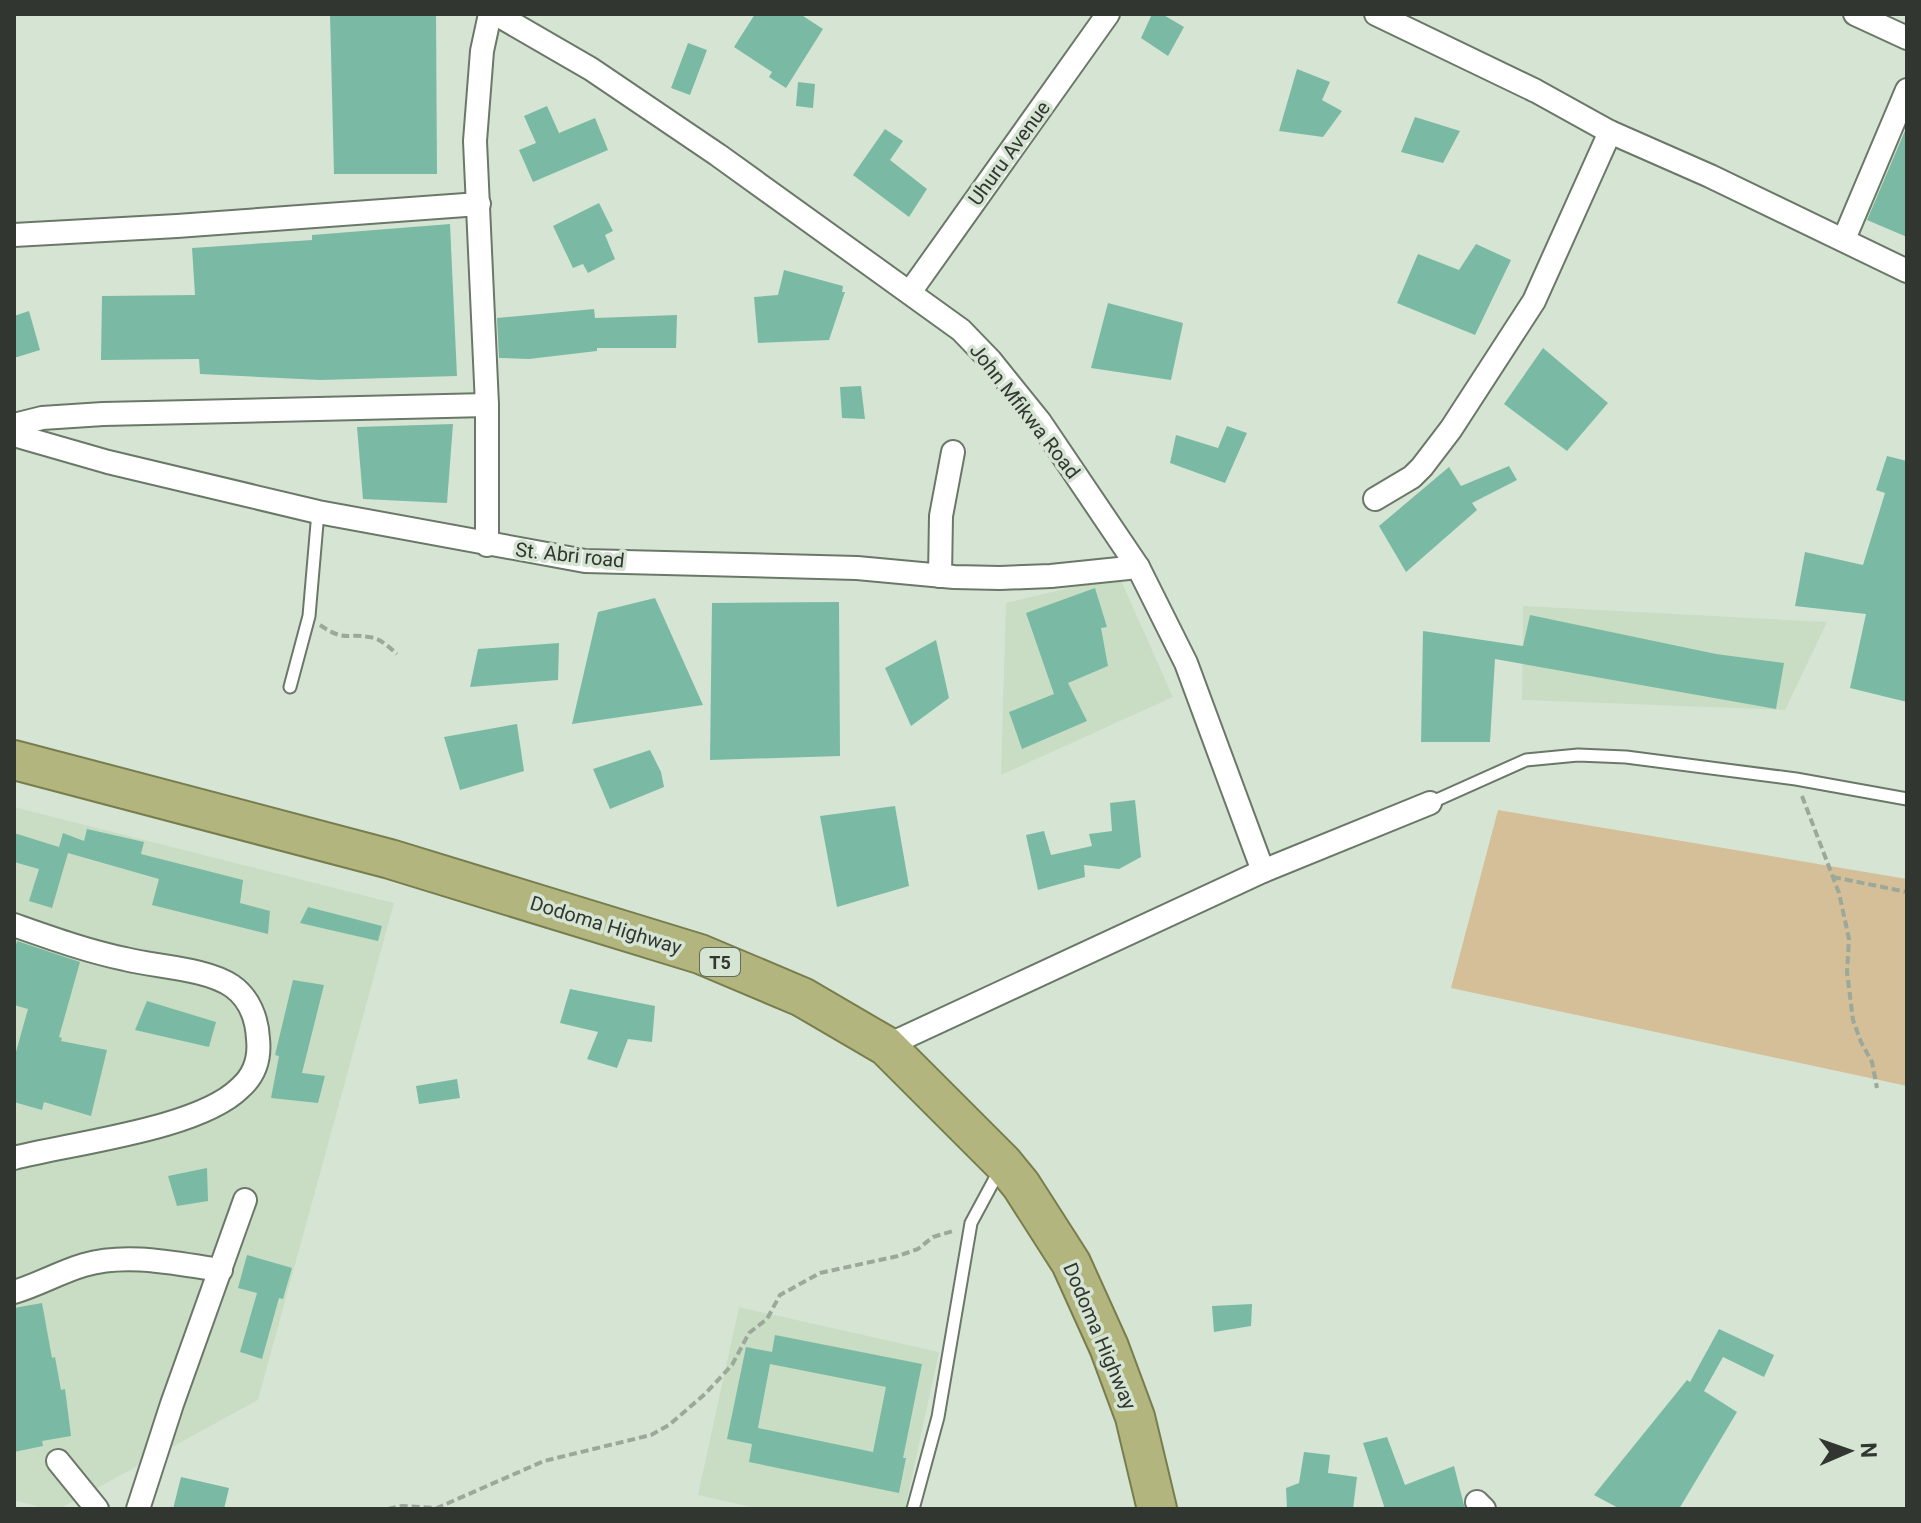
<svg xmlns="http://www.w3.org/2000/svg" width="1921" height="1523" font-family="Roboto,sans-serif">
<rect width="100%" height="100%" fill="#d6e5d3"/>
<g fill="#c8ddc4">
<polygon points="1119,576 1173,697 1001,775 1006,603"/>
<polygon points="1523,606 1827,622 1785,710 1522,700"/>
<polygon points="14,807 394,903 258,1400 59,1509 47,1509 14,1500"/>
<polygon points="739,1307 939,1352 905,1509 759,1509 698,1495"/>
</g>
<polygon fill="#d4bf98" points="1498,810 1907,879 1907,1086 1451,988"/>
<g fill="#7abaa4" fill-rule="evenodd">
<polygon points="330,14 436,14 437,174 334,174"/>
<polygon points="755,14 800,14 823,29 786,88 769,77 772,72 734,47"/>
<polygon points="1152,14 1162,14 1184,27 1168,56 1141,38"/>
<polygon points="688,43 707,50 690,95 671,88"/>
<polygon points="1297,69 1330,82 1322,100 1342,111 1323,137 1279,131"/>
<polygon points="798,82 815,84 813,108 796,106"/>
<polygon points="547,106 559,133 595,118 608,150 533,182 519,150 536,143 524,116"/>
<polygon points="1415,117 1460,131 1443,163 1401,152"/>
<polygon points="1907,126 1907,237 1867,220"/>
<polygon points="885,129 903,141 890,160 927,189 909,217 853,175"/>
<polygon points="599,203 613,231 605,235 615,259 588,273 583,264 573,268 553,226"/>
<polygon points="450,224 457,376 320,380 200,374 199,359 101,360 102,296 195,295 192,248 312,240 312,235"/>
<polygon points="1476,244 1511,260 1475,335 1397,303 1418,254 1459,270"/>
<polygon points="784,270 843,286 842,292 845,292 829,340 758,343 754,297 778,295"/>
<polygon points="1108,303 1183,323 1171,380 1091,368"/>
<polygon points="594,309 595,318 677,315 676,348 597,348 597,351 529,359 499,358 497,318"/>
<polygon points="29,311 40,350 14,358 14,316"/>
<polygon points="1543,348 1608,403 1567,451 1504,404"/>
<polygon points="861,386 865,419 842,418 840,387"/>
<polygon points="453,424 447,503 363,499 357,427"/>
<polygon points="1227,426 1247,433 1225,483 1170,463 1176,435 1218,448"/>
<polygon points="1887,456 1907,461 1907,702 1850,688 1866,614 1795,606 1805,552 1863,565 1885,493 1876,490"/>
<polygon points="1509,466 1517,480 1472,503 1477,510 1406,572 1379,526 1449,467 1461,486"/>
<polygon points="1095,588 1107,627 1101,628 1108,666 1068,683 1087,721 1022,749 1009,712 1054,694 1026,613"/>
<polygon points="655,598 703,705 572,724 598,612"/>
<polygon points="839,602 840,756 710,760 712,603"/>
<polygon points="1530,615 1716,654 1784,663 1776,709 1495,659 1490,742 1421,742 1423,631 1523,646"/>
<polygon points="936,640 949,698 911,726 885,668"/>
<polygon points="559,643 558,680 470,687 478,649"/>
<polygon points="517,724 524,771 460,790 444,737"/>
<polygon points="650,750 661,772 664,787 610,809 593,769"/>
<polygon points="1135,800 1141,857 1119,869 1084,865 1085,877 1038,890 1026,835 1044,831 1051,855 1092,846 1089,834 1112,831 1110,803"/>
<polygon points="895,806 909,886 837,907 820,816"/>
<polygon points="87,829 144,842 141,854 243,880 240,903 270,911 268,934 152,905 159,879 68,853 52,908 29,901 39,869 14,862 14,833 59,847 63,833 84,841"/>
<polygon points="308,907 382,926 378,941 300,923"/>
<polygon points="17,941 80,962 59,1037 62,1038 61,1041 107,1050 91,1116 44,1102 42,1110 14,1102 14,1059 28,1009 14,1005 14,953"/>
<polygon points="293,980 324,985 302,1073 325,1076 318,1103 271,1098 279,1056 275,1055"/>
<polygon points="570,989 655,1006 652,1042 628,1039 617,1068 587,1059 598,1032 560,1023"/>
<polygon points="147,1001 216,1022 209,1047 135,1030"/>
<polygon points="457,1079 460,1098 419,1104 416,1086"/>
<polygon points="207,1168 208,1201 177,1206 168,1176"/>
<polygon points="247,1255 292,1268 283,1299 279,1298 262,1359 240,1352 257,1293 238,1288"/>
<polygon points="42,1303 52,1358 55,1357 61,1390 65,1389 71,1436 42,1441 43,1446 14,1452 14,1308"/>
<polygon points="1252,1304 1251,1326 1214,1332 1212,1306"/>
<polygon points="1719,1329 1774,1355 1764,1377 1723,1357 1704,1391 1737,1412 1679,1509 1620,1509 1594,1495 1687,1380 1690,1382"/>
<path d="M 775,1335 L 922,1364 L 903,1458 L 906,1458 L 899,1493 L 749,1462 L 752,1444 L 727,1439 L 746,1347 L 772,1352 ZM 770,1364 L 886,1387 L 873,1452 L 758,1428 Z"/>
<polygon points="1387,1437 1405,1485 1454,1466 1465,1509 1385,1509 1363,1443"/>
<polygon points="1304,1452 1330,1455 1328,1473 1357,1477 1353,1509 1287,1509 1286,1488 1299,1483"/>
<polygon points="181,1477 229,1488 224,1509 173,1509"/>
</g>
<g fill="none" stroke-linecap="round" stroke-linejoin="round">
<defs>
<g id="service">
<polyline points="290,687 309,616 318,512"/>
<polyline points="1430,803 1526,760 1578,755 1626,757 1796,779 1907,799"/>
<polyline points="913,1509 938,1417 971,1223 999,1171"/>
</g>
<g id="minor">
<polyline points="496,14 591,69 718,155 961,330 990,360 1040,422 1138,567 1186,663 1263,871"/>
<polyline points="1376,14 1536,91 1610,132 1710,176 1907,271"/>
<polyline points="1855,14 1907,38"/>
<polyline points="14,235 177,226 479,204"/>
<polyline points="1844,239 1907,90"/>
<polyline points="910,292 1108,14"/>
<polyline points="14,425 42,418 103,414 487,405"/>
<polyline points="14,435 108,462 318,512 585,561 857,568 954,577 1000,578 1051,576 1138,567"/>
<polyline points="1375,499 1412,477 1422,467 1451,429 1534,301 1610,132"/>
<polyline points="487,545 487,405 475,141 482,51 490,14"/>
<polyline points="940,576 941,516 953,452"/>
<path d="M 14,925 C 51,938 87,951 125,959 C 156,967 205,968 232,986 C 249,998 257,1018 258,1039 C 260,1058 255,1075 240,1088 C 199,1129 72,1143 14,1158"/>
<polyline points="886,1046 1263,871 1430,803"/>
<path d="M 14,1292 C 38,1285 60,1272 84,1265 C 128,1252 177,1264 221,1270"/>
<polyline points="58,1461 97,1509"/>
<polyline points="1477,1502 1484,1509"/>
<polyline points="138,1509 172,1404 245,1200"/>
</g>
<polyline id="trunk" points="14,760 390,859 700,954 802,997 886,1046 1003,1163 1021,1185 1071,1263 1109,1347 1135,1417 1157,1509"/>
</defs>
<use href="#service" stroke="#6a7868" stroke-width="15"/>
<use href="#minor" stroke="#6a7868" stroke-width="26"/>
<use href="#trunk" stroke="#787d4d" stroke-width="42"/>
<g stroke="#9ca89a" stroke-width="4" stroke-dasharray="8 4" stroke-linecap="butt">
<path d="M 320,625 C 345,642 346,633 369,637 C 380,638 389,647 397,654"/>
<polyline points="1802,796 1839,893 1849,939 1847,972 1853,1020 1861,1042 1872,1062 1877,1088"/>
<polyline points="1833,877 1907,892"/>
<polyline points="388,1509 402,1506 437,1508 544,1461 651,1435 669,1425 705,1394 732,1365 749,1333 767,1319 780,1295 820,1273 898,1256 918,1249 933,1237 953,1231"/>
</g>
<use href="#service" stroke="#fff" stroke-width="11"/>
<use href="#minor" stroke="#fff" stroke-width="22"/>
<use href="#trunk" stroke="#b2b67e" stroke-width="38"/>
</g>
<g text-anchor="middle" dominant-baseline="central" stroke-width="7" stroke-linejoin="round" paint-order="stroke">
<rect fill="#d6e5d3" stroke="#626b61" stroke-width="2" x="700" y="948" width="40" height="28" rx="6"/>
<g font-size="18" font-weight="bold" fill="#313730">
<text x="720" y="962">T5</text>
</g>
<g font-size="20" fill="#313730" stroke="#d6e5d3">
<text transform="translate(1009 153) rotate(-54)">Uhuru Avenue</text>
<text transform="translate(1025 411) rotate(52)">John Mfikwa Road</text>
<text transform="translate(570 555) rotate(6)">St. Abri road</text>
<text transform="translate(606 925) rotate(17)">Dodoma Highway</text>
<text transform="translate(1100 1336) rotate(67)">Dodoma Highway</text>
</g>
</g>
<rect width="1921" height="1523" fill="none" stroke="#313730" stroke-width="32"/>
<g transform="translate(1849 1451) rotate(88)" stroke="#d6e5d3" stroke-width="6" paint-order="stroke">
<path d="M0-6L14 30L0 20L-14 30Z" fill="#313730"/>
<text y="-12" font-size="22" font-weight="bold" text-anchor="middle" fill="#313730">N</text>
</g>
</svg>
